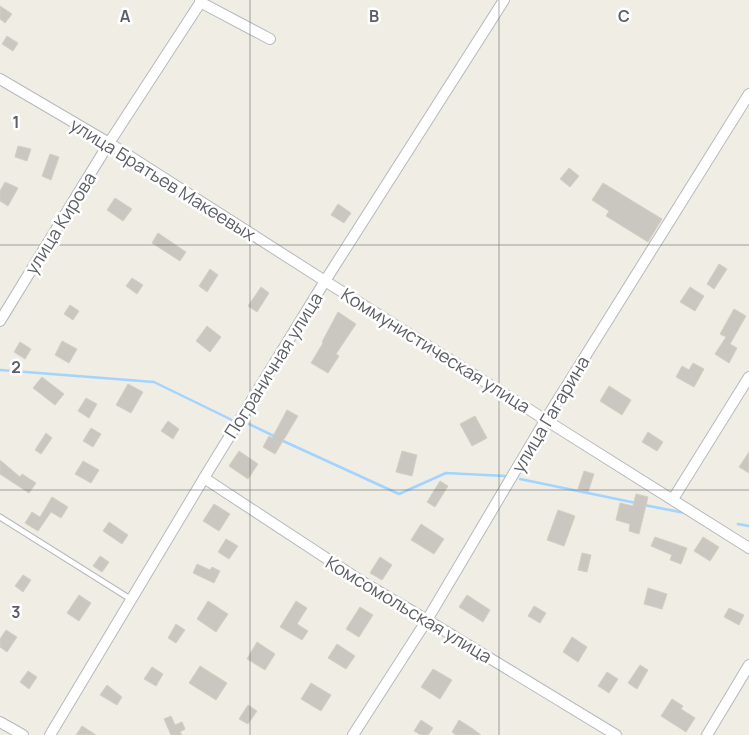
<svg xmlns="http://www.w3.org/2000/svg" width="749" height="735" font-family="Manrope,sans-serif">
<rect width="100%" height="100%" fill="#efede4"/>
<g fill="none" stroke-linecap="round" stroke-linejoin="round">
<g stroke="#a3d3ff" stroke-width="2.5">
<polyline points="0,370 154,382 234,421"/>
<polyline points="249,424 274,436"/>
<polyline points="281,440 399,494 446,473 505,476"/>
<polyline points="520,479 636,503"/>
<polyline points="644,505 685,513"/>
<polyline points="738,524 749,526"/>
</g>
</g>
<g fill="#cac7c1" stroke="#d3cfc2">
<polygon points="0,6 12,14 5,23 0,19"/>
<polygon points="7,36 18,43 13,51 2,44"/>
<polygon points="18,146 31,149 27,161 15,157"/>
<polygon points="50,154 59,157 51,180 42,176"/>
<polygon points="569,168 579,176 570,187 560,179"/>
<polygon points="5,182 18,188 8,206 0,201 0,191"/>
<polygon points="603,183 662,219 648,242 606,216 609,211 592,200"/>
<polygon points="115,198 132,209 123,221 107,210"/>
<polygon points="338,204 351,213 344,223 331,215"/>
<polygon points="158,233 186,252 180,261 152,243"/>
<polygon points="719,264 727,269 714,289 707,284"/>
<polygon points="210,269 218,275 207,292 199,286"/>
<polygon points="132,278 143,285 137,294 126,286"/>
<polygon points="261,287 269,293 257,312 248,306"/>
<polygon points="690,287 704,296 695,311 680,302"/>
<polygon points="70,305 79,311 73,320 64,314"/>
<polygon points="734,309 746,316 730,344 737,348 729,363 715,354 726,337 720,334"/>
<polygon points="338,312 356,324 336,354 339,356 328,373 311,363 323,343 322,342"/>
<polygon points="207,326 221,337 210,352 196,341"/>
<polygon points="62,341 77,349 69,363 55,355"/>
<polygon points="20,342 31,349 25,359 14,352"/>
<polygon points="693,363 704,369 694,387 676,377 682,366 689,370"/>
<polygon points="42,377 64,394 55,405 33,388"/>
<polygon points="128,384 143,392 131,413 116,405"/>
<polygon points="609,386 631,400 622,415 600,401"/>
<polygon points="86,398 97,404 89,418 78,411"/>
<polygon points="287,410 298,416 275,454 263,447 269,436 272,438"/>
<polygon points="475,416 487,438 472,446 460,424"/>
<polygon points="168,421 179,429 173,439 161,431"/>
<polygon points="91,428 101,434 93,447 83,441"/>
<polygon points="648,432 663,442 657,451 642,442"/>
<polygon points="46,433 52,438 41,454 35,450"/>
<polygon points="239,451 258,464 248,479 229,466"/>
<polygon points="402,451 417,455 412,476 396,472"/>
<polygon points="749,452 749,473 739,467"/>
<polygon points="0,460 20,477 22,474 36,483 29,493 0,474"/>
<polygon points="83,461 99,470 91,483 75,474"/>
<polygon points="584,471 594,474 588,492 578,489"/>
<polygon points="440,481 448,486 435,507 427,502"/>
<polygon points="636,494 648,497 639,534 629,531 630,524 616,520 620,503 633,506"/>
<polygon points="52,497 68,507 61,518 51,512 38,531 25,523 32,512 40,517"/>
<polygon points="214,504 230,514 219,531 203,521"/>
<polygon points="558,510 575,516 564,546 547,540"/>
<polygon points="109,522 128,535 122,544 103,531"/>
<polygon points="421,524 444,539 434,554 411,540"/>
<polygon points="655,537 687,548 681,564 670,560 672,555 651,546"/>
<polygon points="703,537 719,547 710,561 694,551"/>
<polygon points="226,539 238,546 229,559 218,552"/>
<polygon points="582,553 591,555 587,572 578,570"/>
<polygon points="100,556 109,562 102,572 93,566"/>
<polygon points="380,557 392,565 382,580 370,573"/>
<polygon points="197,564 210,570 212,567 220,571 214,583 193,573"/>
<polygon points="23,575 31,580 23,592 15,586"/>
<polygon points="648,588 667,594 662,609 644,604"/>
<polygon points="79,595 91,603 79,621 67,613"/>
<polygon points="467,595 490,610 483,622 459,607"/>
<polygon points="208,601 228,614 216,632 197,619"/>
<polygon points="296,601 307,608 297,624 308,631 302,640 280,627"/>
<polygon points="534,606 546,613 540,623 528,616"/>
<polygon points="360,607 373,615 359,637 346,629"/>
<polygon points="729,608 744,615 739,625 724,617"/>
<polygon points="176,624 185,630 176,643 168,638"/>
<polygon points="6,630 17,637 7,652 0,647 0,639"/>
<polygon points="572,637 587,647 578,662 563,652"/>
<polygon points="257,642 275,654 265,670 247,659"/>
<polygon points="337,644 355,656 346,669 328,658"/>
<polygon points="640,665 648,670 637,689 628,683"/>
<polygon points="200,666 227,683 216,700 189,683"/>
<polygon points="152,667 163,674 156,686 144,679"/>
<polygon points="433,669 452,680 440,699 421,687"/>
<polygon points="28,671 37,677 29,689 20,682"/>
<polygon points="607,672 618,679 609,693 598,686"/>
<polygon points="311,683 331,695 321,711 301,699"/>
<polygon points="107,685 122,697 117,705 100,695"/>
<polygon points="672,699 683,706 681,709 695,718 686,732 661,716"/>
<polygon points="248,705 257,711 248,724 239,719"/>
<polygon points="171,716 175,725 182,722 185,729 180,732 182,735 171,735 164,719"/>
<polygon points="421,720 433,728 428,735 421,735 414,731"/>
<polygon points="459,720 473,729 481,735 456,735 452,732"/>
<polygon points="82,726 96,735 76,735"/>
</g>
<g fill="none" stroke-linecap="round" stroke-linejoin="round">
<defs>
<polyline id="lane" points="0,517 132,600"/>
<g id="street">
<polyline points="200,2 270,39"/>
<polyline points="0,79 109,143 325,281 749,548"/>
<polyline points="0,321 109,143 202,0"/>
<polyline points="204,478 361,581 427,620 616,735"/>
<polyline points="673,499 749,377"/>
<polyline points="0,722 23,735"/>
<polyline points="50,735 207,473 325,281 504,0"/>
<polyline points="353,735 427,620 546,419 749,94"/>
<polyline points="707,735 749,665"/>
</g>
</defs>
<use href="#lane" stroke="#b6b9be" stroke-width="7"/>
<use href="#street" stroke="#b6b9be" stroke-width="12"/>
<use href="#lane" stroke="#fff" stroke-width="5"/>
<use href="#street" stroke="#fff" stroke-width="10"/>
</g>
<path fill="none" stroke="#5c5f65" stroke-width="1" stroke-opacity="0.55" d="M 250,0 L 250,735M 499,0 L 499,735M 0,245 L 749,245M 0,490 L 749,490"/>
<g text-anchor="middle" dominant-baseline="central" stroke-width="5" stroke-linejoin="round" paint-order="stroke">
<g font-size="18" fill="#5c5f65" stroke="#fff">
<text transform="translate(163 179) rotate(32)">улица Братьев Макеевых</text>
<text transform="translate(60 223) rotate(-58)">улица Кирова</text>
<text transform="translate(436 350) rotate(32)">Коммунистическая улица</text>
<text transform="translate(273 365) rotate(-58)">Пограничная улица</text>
<text transform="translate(550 414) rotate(-59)">улица Гагарина</text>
<text transform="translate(409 609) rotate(31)">Комсомольская улица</text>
</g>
</g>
<g font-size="16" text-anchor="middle" font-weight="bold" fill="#5c5f65" stroke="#fff" stroke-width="5" stroke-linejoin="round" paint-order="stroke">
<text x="125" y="22">A</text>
<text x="374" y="22">B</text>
<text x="624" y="22">C</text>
<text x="16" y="128">1</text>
<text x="16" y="373">2</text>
<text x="16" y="618">3</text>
</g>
</svg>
